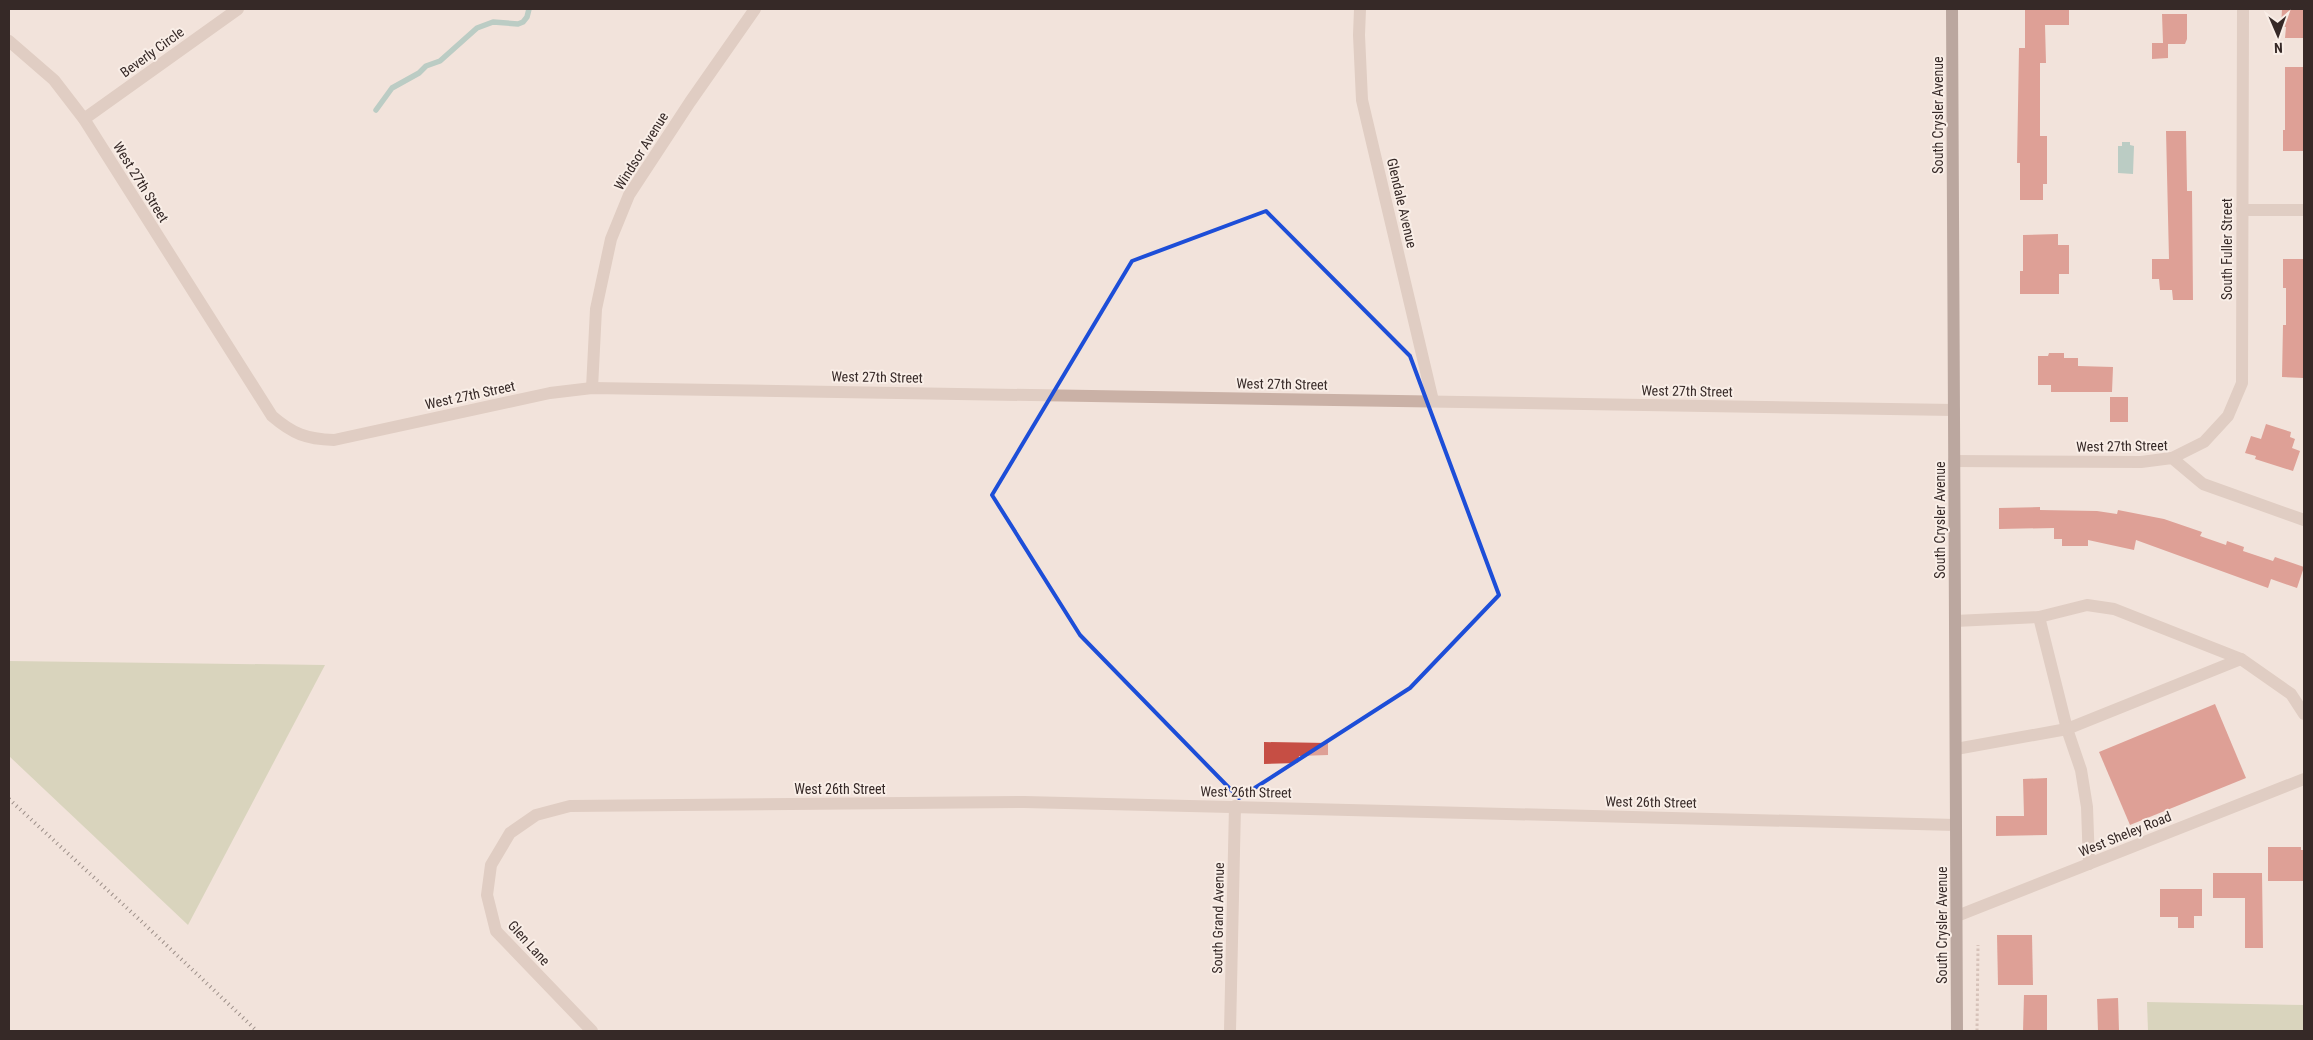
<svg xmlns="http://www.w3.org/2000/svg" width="2313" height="1040" font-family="'Roboto Condensed',sans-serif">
<rect width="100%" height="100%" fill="#f2e3db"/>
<g fill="#bac19a">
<polygon points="9,661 325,665 188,925 9,756"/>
<polygon points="2147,1002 2304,1005 2304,1031 2148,1031"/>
</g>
<polygon fill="#79afa8" points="2122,142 2130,142 2130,145 2134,146 2133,174 2118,173 2118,146 2122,146"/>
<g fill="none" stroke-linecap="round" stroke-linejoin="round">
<polyline stroke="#79afa8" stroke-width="5.5" points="376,110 392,88 419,73 426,66 440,61 477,28 493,22 518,24 523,22 527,17 529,9"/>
</g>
<g fill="#c64e44">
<polygon points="2025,9 2069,9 2069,25 2045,25 2046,63 2040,63 2040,136 2047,136 2047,184 2043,184 2043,200 2020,200 2020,163 2017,163 2019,48 2025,48"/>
<polygon points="2282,9 2304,9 2304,38 2285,38 2286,27 2281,27"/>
<polygon points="2162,14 2187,14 2187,39 2185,44 2168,44 2168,58 2152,59 2152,43 2163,43"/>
<polygon points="2285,67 2304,67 2304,151 2283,151 2283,130 2285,130"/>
<polygon points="2166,131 2186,131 2187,191 2192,191 2193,300 2173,300 2172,290 2160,290 2159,279 2152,279 2152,259 2169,259"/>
<polygon points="2058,234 2058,245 2069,245 2069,274 2059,274 2059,294 2020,294 2020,271 2023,271 2023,235"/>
<polygon points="2283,259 2304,259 2304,378 2282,377 2283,325 2286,325 2286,288 2283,288"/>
<polygon points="2049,353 2064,353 2064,358 2078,358 2078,366 2113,367 2112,392 2051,392 2051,385 2038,385 2038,356 2048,356"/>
<rect x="2110" y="397" width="18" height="25"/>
<polygon points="2266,424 2291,432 2290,437 2295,439 2292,448 2300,451 2293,471 2255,459 2256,456 2245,453 2251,436 2261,439"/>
<polygon points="2040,507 2040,510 2097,511 2117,514 2118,510 2164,519 2202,532 2200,536 2226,545 2227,541 2244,547 2243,551 2273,561 2275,557 2304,567 2297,588 2271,579 2268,588 2136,540 2134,550 2088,540 2088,546 2062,546 2062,539 2054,539 2054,528 1999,529 1999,508"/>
<polygon points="2215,704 2246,778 2130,825 2099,752"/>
<polygon points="1264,742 1328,743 1328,755 1299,756 1298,763 1264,764"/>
<polygon points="2047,778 2047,835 1996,836 1996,816 2024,816 2023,779"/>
<polygon points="2268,847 2301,847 2301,850 2304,850 2304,881 2268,881"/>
<polygon points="2213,873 2262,873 2263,948 2245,948 2245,898 2213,898"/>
<polygon points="2160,889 2202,889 2202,916 2194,916 2194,928 2178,928 2178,917 2160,917"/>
<polygon points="1997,935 2032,935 2033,985 1998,985"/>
<polygon points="2024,995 2047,995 2047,1031 2023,1031"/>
<polygon points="2118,998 2119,1030 2098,1031 2097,999"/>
</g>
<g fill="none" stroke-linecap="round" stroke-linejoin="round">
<polyline stroke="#b69a91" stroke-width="3" stroke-dasharray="2.5 2.5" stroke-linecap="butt" points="1977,1031 1978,945"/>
<g stroke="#cab1a6" stroke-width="12">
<polyline points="1360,9 1359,35 1362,100 1433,401"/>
<path d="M 9,41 L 54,80 L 84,119 L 272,416 C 293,434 306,439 334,440 L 550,393 L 592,388 L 1954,410"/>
<polyline points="84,119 238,9"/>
<polyline points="2242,210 2304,210"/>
<polyline points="592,388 596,309 611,239 629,195 690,102 755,9"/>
<polyline points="2172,458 2204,442 2228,416 2242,383 2243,9"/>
<polyline points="1954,461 2141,462 2172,458 2203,484 2304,520"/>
<polyline points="2039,617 2067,729 2081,770 2087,807 2089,864"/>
<polyline points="1955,621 2039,617 2087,605 2114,609 2241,659 2291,694 2304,714"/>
<polyline points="1956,749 2067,729 2241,659"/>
<polyline points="1957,916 2304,779"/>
<polyline points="592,1031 496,931 487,895 491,865 510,833 536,815 570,806 1024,802 1956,825"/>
<polyline points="1230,1031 1235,806"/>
</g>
<polyline stroke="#785e58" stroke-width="12" points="1952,9 1957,1031"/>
<polyline stroke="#362927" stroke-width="4" stroke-dasharray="1 4" stroke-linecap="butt" points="9,799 141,921 257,1031"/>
</g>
<path d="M0 0H2313V1040H0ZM 1266,211 L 1410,356 L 1499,595 L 1410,688 L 1239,798 L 1080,635 L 992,495 L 1132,261 Z" fill="#f2e3db" fill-opacity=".55" fill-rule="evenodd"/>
<path fill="none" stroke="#1d4ed8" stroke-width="4" stroke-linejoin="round" d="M 1266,211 L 1410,356 L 1499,595 L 1410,688 L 1239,798 L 1080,635 L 992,495 L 1132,261 Z"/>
<g text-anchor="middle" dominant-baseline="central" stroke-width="4" stroke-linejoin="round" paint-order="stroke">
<g font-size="14" fill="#362927" stroke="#f9eee7">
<text transform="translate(152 52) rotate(-36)">Beverly Circle</text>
<text transform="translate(1938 115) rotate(-90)">South Crysler Avenue</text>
<text transform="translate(641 151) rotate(-58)">Windsor Avenue</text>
<text transform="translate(141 182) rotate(58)">West 27th Street</text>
<text transform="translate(1402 203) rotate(77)">Glendale Avenue</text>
<text transform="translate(2227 249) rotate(-90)">South Fuller Street</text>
<text transform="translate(877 377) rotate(1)">West 27th Street</text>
<text transform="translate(1282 384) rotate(1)">West 27th Street</text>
<text transform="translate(1687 391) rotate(1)">West 27th Street</text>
<text transform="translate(470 395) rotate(-12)">West 27th Street</text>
<text transform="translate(2122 446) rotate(-1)">West 27th Street</text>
<text transform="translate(1940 520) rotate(-90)">South Crysler Avenue</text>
<text x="840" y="789">West 26th Street</text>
<text transform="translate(1246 792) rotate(1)">West 26th Street</text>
<text transform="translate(1651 802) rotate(1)">West 26th Street</text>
<text transform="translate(2125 834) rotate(-22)">West Sheley Road</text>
<text transform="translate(1218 918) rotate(-89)">South Grand Avenue</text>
<text transform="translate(1942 925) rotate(-90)">South Crysler Avenue</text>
<text transform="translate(529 943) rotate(48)">Glen Lane</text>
</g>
</g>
<rect width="2313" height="1040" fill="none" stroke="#362927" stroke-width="20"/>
<g transform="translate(2278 35) rotate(178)" stroke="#f9eee7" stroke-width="4" paint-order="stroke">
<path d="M0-4L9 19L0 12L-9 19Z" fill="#362927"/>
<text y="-8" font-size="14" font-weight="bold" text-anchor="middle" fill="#362927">N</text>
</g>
</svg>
